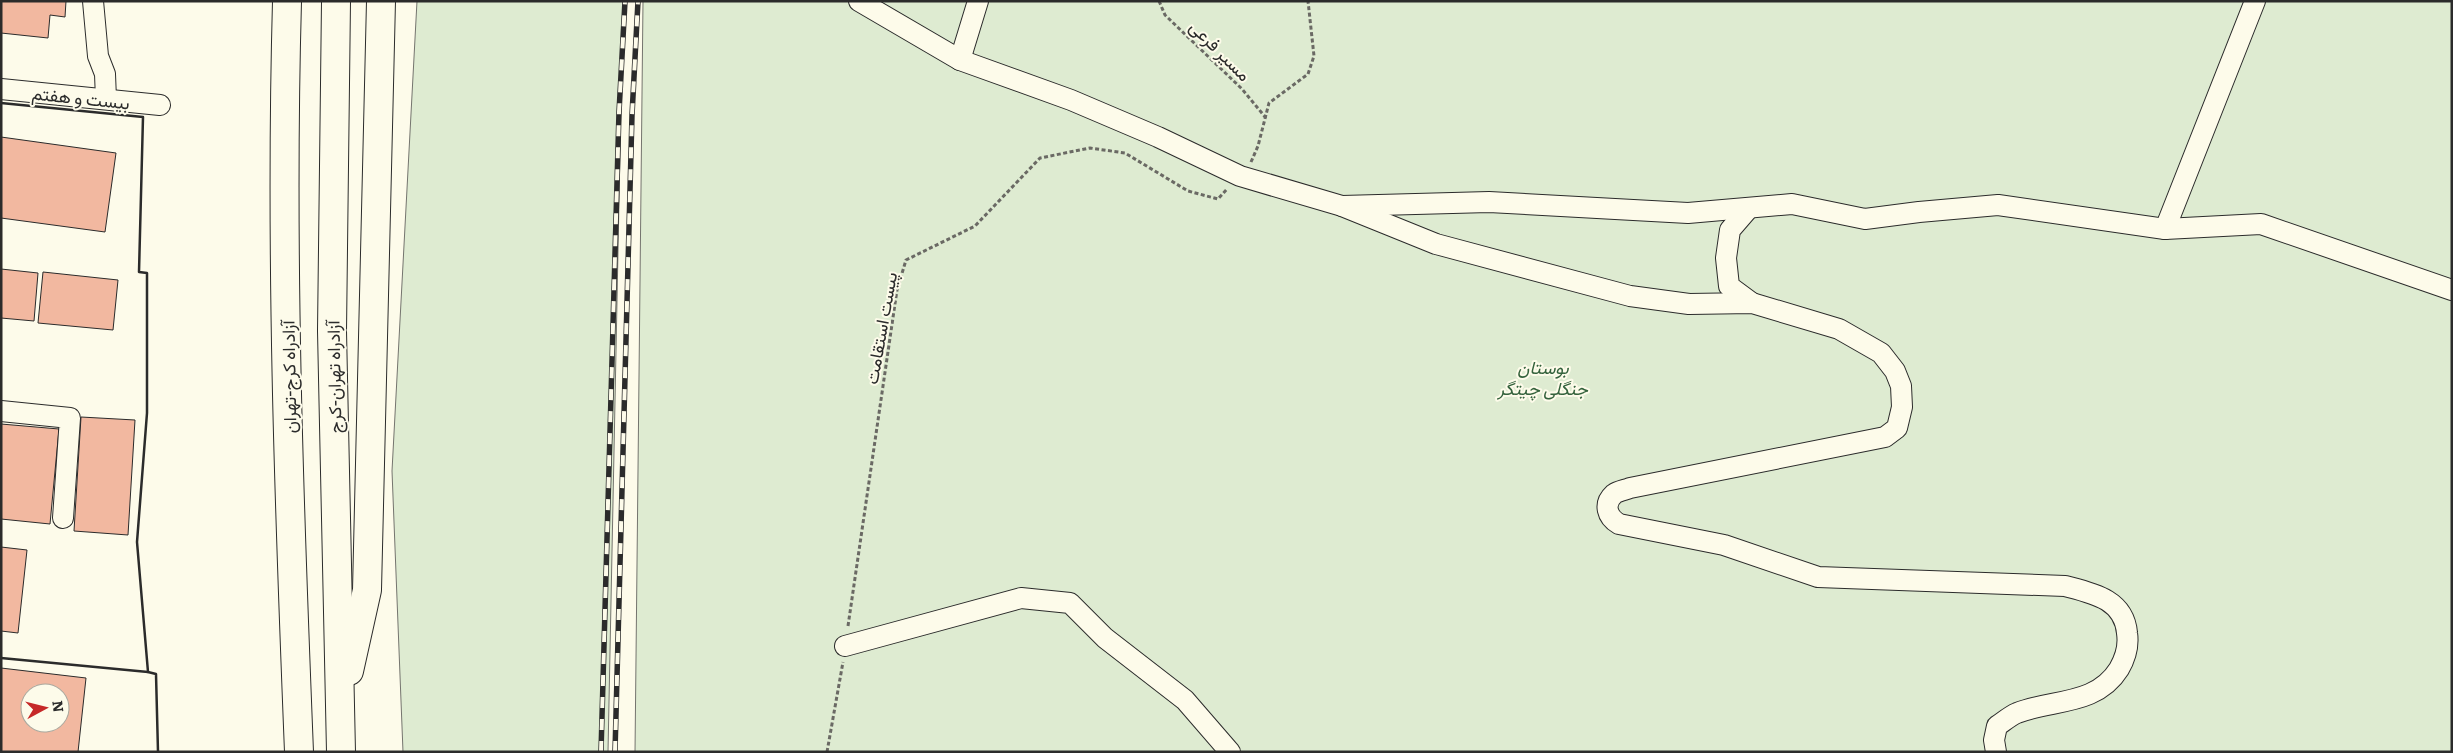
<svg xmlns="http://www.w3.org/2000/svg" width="2453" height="753" font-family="Literata,Vazirmatn,serif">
<rect width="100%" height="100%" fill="#fdfbea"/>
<g fill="#deebd1" stroke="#74746e">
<polygon points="417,1 623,1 608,752 403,752 392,471"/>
<polygon points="643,1 2452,1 2452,752 635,752"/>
</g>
<g fill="#f2b8a0" stroke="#2b2b2b" fill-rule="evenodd">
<polygon points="1,1 66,1 65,17 50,15 48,38 1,33"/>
<polygon points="1,137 116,153 105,232 1,218"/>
<polygon points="1,269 38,273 34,321 1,318"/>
<polygon points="43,272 118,280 113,330 38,323"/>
<polygon points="81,417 135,420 128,535 74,531"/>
<polygon points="1,424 59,429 50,524 1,519"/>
<polygon points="1,547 27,550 18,633 1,631"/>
<path d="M 1,668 L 86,678 L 78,752 L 1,752 ZM 30,693 L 60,693 L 60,723 L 30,723 Z"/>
</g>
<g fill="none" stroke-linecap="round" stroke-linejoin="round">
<defs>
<g id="minor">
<polyline points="93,1 98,56 105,74 106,99"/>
<polyline points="859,1 960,60 1071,100 1158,137 1240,176 1342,206 1489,202 1688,213 1792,204 1865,219 1919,212 1998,205 2165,229 2261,224 2452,290"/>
<polyline points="960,60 978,1"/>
<polyline points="1,89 160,105"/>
<path d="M 1342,206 L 1436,244 L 1630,296 L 1689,304 L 1752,303 L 1839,329 L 1881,353 L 1895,371 L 1901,386 L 1902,407 L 1897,428 L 1885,437 L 1630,488 C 1625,490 1618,491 1614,494 C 1603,504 1607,517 1619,524 L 1724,545 L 1818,577 L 2065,586 C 2092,593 2124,599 2127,633 C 2129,646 2126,657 2119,669 C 2096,706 2052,699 2017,713 C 2010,716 2003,722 1997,726 L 1994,740 L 1996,752"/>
<polyline points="1749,208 1730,230 1726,258 1729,286 1752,303"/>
<polyline points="2165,229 2255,1"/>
<polyline points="1,411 70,418 63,518"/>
<polyline points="845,646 1021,598 1070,603 1105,638 1185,700 1230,752"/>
</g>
<g id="highway">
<path d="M 287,1 C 280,251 289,502 299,752"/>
<polyline points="336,1 332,331 341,752"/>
<polyline points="349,671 367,590 381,1"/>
</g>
</defs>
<use href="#minor" stroke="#2b2b2b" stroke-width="22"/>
<use href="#highway" stroke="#2b2b2b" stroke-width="30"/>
<g stroke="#6a6964" stroke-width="3" stroke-dasharray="4 2.5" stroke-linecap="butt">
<polyline points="1159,1 1165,15 1242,89 1266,118"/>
<polyline points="1251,162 1258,146 1269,103 1308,74 1314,56 1308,1"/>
<polyline points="848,626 897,290 906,260 975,226 1040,158 1090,148 1125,153 1188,191 1218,199 1227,189"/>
<polyline points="827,752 843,662"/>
</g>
<use href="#minor" stroke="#fdfbea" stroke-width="20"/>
<use href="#highway" stroke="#fdfbea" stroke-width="28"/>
<defs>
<g id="rail">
<polyline points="601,752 619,112 625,1"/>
<polyline points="615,752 632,115 638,1"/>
</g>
</defs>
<use href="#rail" stroke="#2b2b2b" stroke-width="5.5"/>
<use href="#rail" stroke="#fdfbea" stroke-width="4" stroke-dasharray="11" stroke-linecap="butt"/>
<g stroke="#2b2b2b" stroke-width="2.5">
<polyline points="1,103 143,117 139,272 147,273 147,413 137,542 148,672 156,674 158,752"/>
<polyline points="1,658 148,672"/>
</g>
</g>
<g text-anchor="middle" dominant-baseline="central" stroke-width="4" stroke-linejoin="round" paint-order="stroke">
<g font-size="18" fill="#2b2b2b" stroke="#fdfbea">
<text transform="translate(1221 50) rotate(45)">مسیر فرعی</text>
<text transform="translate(81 97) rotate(6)">بیست و هفتم</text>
<text transform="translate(880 328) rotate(-80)">پیست استقامت</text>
<text transform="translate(288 377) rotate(-91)">آزادراه کرج-تهران</text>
<text transform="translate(333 377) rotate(-91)">آزادراه تهران-کرج</text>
</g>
<g font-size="18" font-style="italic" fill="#34623c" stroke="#fdfbea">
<text x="1543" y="366">بوستان<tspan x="1543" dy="21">جنگلی چیتگر</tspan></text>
</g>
</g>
<rect width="2453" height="753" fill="none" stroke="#2b2b2b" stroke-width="5"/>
<g transform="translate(45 708) rotate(83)"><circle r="24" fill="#fdfbea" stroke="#a9a89e"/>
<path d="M0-4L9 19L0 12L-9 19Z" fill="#c62828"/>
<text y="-8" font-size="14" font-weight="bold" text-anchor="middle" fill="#2b2b2b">N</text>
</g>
</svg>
